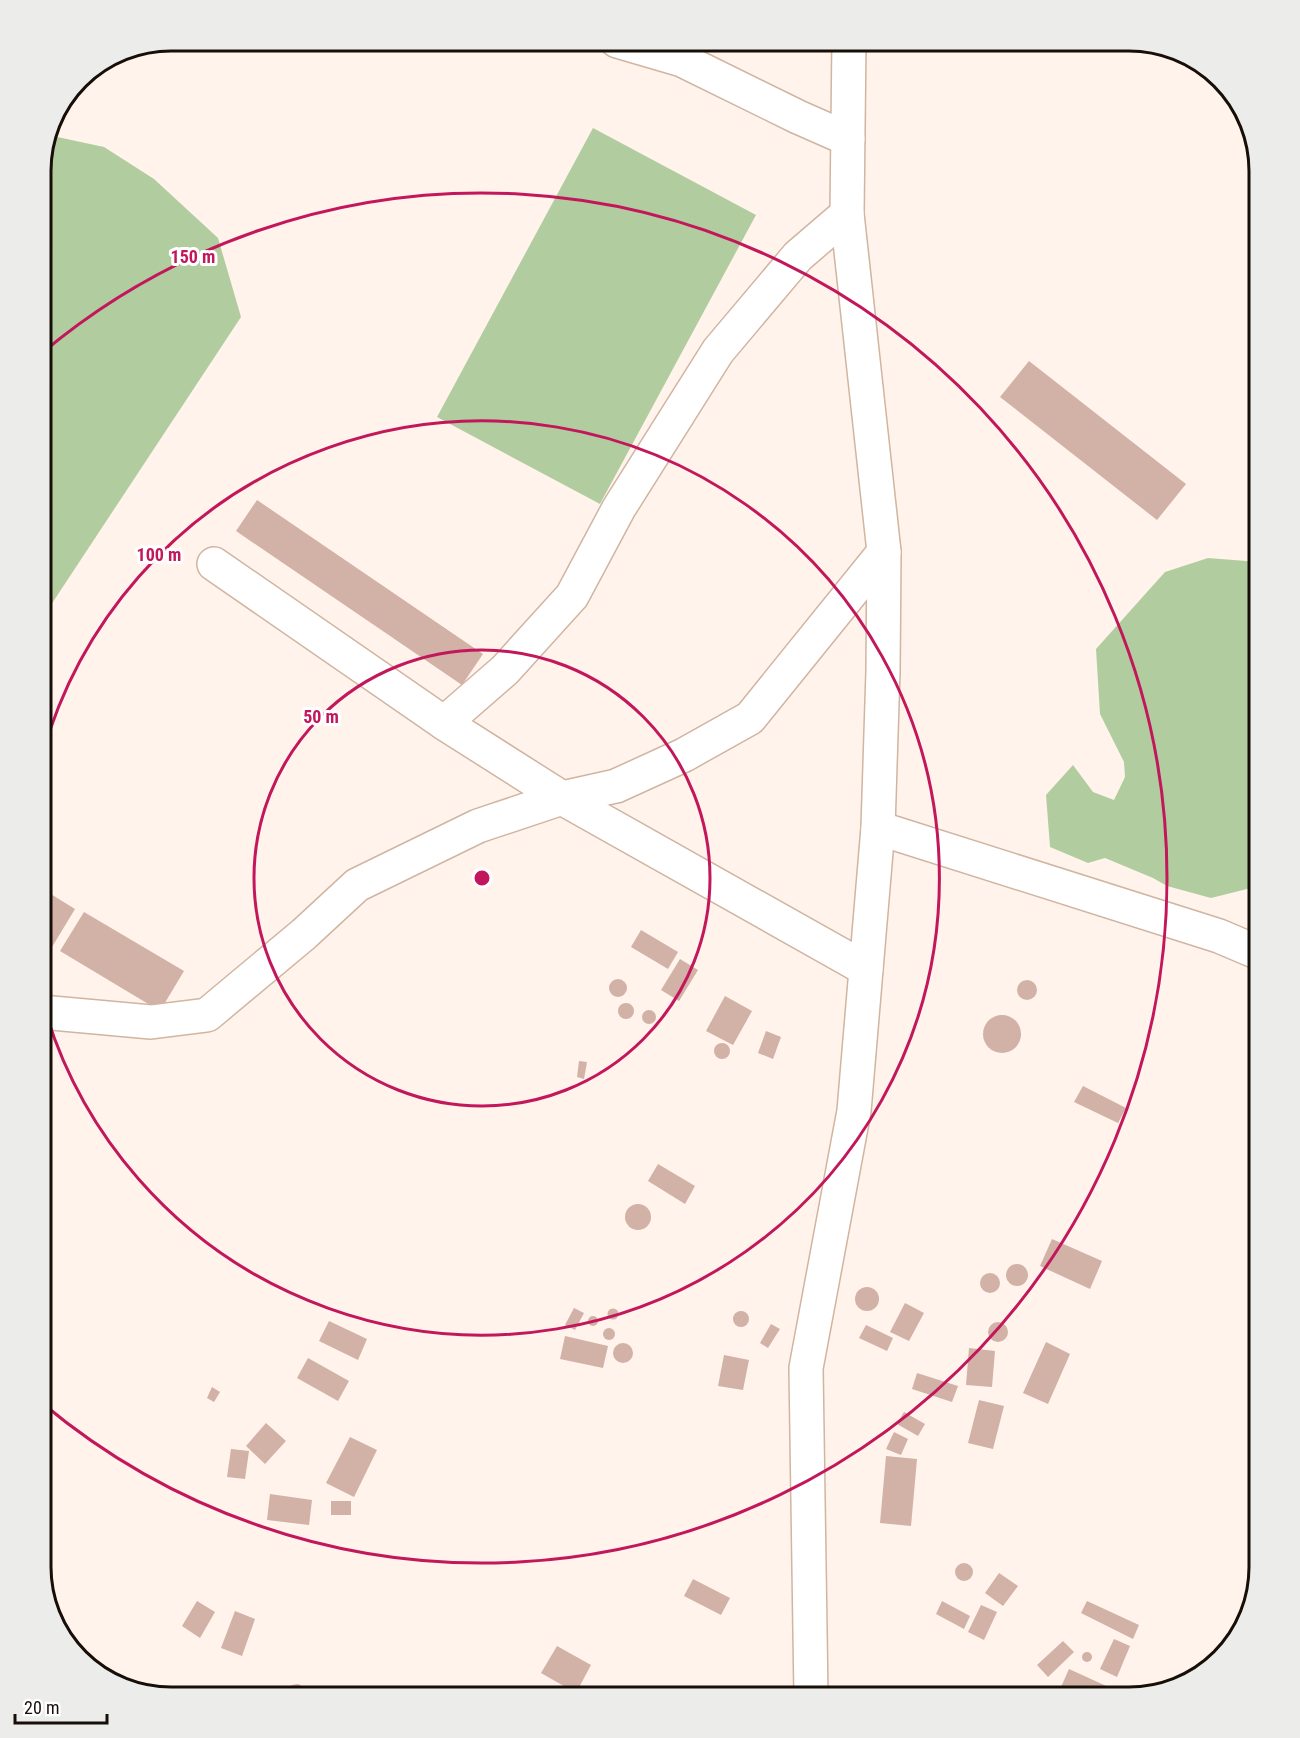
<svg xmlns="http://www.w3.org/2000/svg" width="1300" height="1738" font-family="'Roboto Condensed',sans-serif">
<rect width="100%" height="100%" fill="#fff3eb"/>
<g fill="#b1cda0">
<polygon points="593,128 756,215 600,504 437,417"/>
<polygon points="48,135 104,147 154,179 218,238 241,317 41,620 41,162"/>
<polygon points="1208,558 1259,562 1259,886 1211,898 1167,886 1153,878 1105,858 1088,863 1050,847 1046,795 1073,765 1093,792 1114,800 1125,777 1124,762 1100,714 1096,649 1165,572"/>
</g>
<g fill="#d2b1a6">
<polygon points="1029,361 1186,484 1157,520 1000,397"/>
<polygon points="257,500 483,654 462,685 236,531"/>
<polygon points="41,888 75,909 49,952 41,947"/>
<polygon points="84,912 184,971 160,1011 60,951"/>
<polygon points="641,930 678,952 668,969 631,947"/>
<polygon points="680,959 698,970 679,1001 661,990"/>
<circle cx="618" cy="988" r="9"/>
<circle cx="1027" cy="990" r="10"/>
<polygon points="725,996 752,1011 733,1045 706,1031"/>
<circle cx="626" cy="1011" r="8"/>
<circle cx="649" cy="1017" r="7"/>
<circle cx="1002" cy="1034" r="19"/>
<polygon points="766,1031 781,1037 773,1059 758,1053"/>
<circle cx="722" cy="1051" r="8"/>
<polygon points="579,1061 587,1062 584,1079 577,1077"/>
<polygon points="1083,1086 1126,1108 1118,1123 1074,1102"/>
<polygon points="658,1164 695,1186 685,1204 648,1181"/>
<circle cx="638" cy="1217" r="13"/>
<polygon points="1052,1239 1102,1261 1090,1289 1040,1266"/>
<circle cx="1017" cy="1275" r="11"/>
<circle cx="990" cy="1283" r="10"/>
<circle cx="867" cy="1299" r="12"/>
<polygon points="905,1303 924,1313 909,1341 890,1332"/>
<polygon points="574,1308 584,1313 575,1330 565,1325"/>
<circle cx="613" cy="1314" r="5.5"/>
<circle cx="741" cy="1319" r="8"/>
<circle cx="593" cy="1321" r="5"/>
<polygon points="329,1321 367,1339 358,1360 319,1341"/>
<circle cx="998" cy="1332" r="10"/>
<polygon points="771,1324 780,1329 768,1348 760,1343"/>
<polygon points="866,1325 893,1338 887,1351 859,1338"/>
<circle cx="609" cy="1334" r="6"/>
<polygon points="565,1336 608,1346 603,1368 560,1359"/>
<polygon points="1046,1342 1070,1354 1048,1404 1023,1393"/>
<circle cx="623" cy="1353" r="10"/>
<polygon points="969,1348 995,1351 992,1387 966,1385"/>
<polygon points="724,1355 749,1360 743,1390 718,1386"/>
<polygon points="308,1358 349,1381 338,1401 297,1378"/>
<polygon points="917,1373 958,1386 952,1402 912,1389"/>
<polygon points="212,1387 220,1392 214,1402 207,1398"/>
<polygon points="979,1400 1004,1406 993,1449 968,1443"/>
<polygon points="904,1412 925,1424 918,1436 897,1424"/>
<polygon points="266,1423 286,1441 265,1464 246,1446"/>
<polygon points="894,1432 908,1439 901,1455 886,1449"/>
<polygon points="350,1437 377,1450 354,1497 326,1483"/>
<polygon points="231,1449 249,1451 245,1479 227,1477"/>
<polygon points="886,1456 917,1459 911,1526 880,1523"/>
<polygon points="270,1494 312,1500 309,1525 267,1520"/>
<rect x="331" y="1501" width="20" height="14"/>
<circle cx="964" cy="1572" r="9"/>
<polygon points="999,1573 1018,1586 1003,1606 985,1593"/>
<polygon points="693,1579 730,1598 721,1615 684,1596"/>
<polygon points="197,1601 215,1612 200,1638 182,1626"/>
<polygon points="942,1601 970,1616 964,1629 936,1614"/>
<polygon points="1087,1601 1139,1625 1133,1639 1081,1613"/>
<polygon points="981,1605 997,1612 984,1640 968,1632"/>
<polygon points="235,1611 255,1619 242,1656 221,1648"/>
<polygon points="1114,1639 1130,1646 1117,1677 1100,1669"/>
<polygon points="1063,1641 1074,1652 1048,1677 1037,1665"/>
<polygon points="557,1646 591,1665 576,1693 541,1673"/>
<circle cx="1087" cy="1657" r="5"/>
<polygon points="1069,1669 1113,1689 1109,1697 1057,1696"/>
<polygon points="298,1684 304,1687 306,1693 305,1697 287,1697 287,1690 292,1685"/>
</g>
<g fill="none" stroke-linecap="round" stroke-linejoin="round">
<defs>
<g id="minor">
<polyline points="617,41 682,60 798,117 848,139"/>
<polyline points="214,564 444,723 562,798 866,969"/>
<polyline points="444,723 505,670 572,596 619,508 718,351 798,256 847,214"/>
<polyline points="878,828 1219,936 1259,953"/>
<polyline points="41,1012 151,1022 207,1015 304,934 357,885 478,826 562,798 616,786 684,755 750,718 884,552"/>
<polyline points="811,1697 806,1368 854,1111 878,828 883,671 884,552 847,214 849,41"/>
</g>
</defs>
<use href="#minor" stroke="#d0b5a1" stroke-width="36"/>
<use href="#minor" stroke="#fff" stroke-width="33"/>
</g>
<g fill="none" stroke="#c2185b" stroke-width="3">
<circle cx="482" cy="878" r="228"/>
<path d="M42 756A457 457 0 1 1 42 1000"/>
<path d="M42 353A685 685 0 1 1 42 1403"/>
</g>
<path d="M0 0H1300V1738H0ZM171 51H1129A120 120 0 0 1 1249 171V1567A120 120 0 0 1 1129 1687H171A120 120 0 0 1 51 1567V171A120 120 0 0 1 171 51Z" fill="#ececeb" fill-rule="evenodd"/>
<path fill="none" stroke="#170e07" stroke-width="3" d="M171 51H1129A120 120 0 0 1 1249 171V1567A120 120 0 0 1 1129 1687H171A120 120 0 0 1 51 1567V171A120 120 0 0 1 171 51Z"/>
<circle cx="482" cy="878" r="9" fill="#c2185b" stroke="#fff" stroke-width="3"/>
<g font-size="18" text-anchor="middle" font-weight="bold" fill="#c2185b" stroke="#fff" stroke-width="6" stroke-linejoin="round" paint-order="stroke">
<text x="193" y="263">150 m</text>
<text x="159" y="561">100 m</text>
<text x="321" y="723">50 m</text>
</g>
<path d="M15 1714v9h92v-9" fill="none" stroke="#170e07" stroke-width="3"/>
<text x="24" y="1714" font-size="18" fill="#170e07" stroke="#ffffff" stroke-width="4.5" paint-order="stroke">20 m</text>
</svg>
